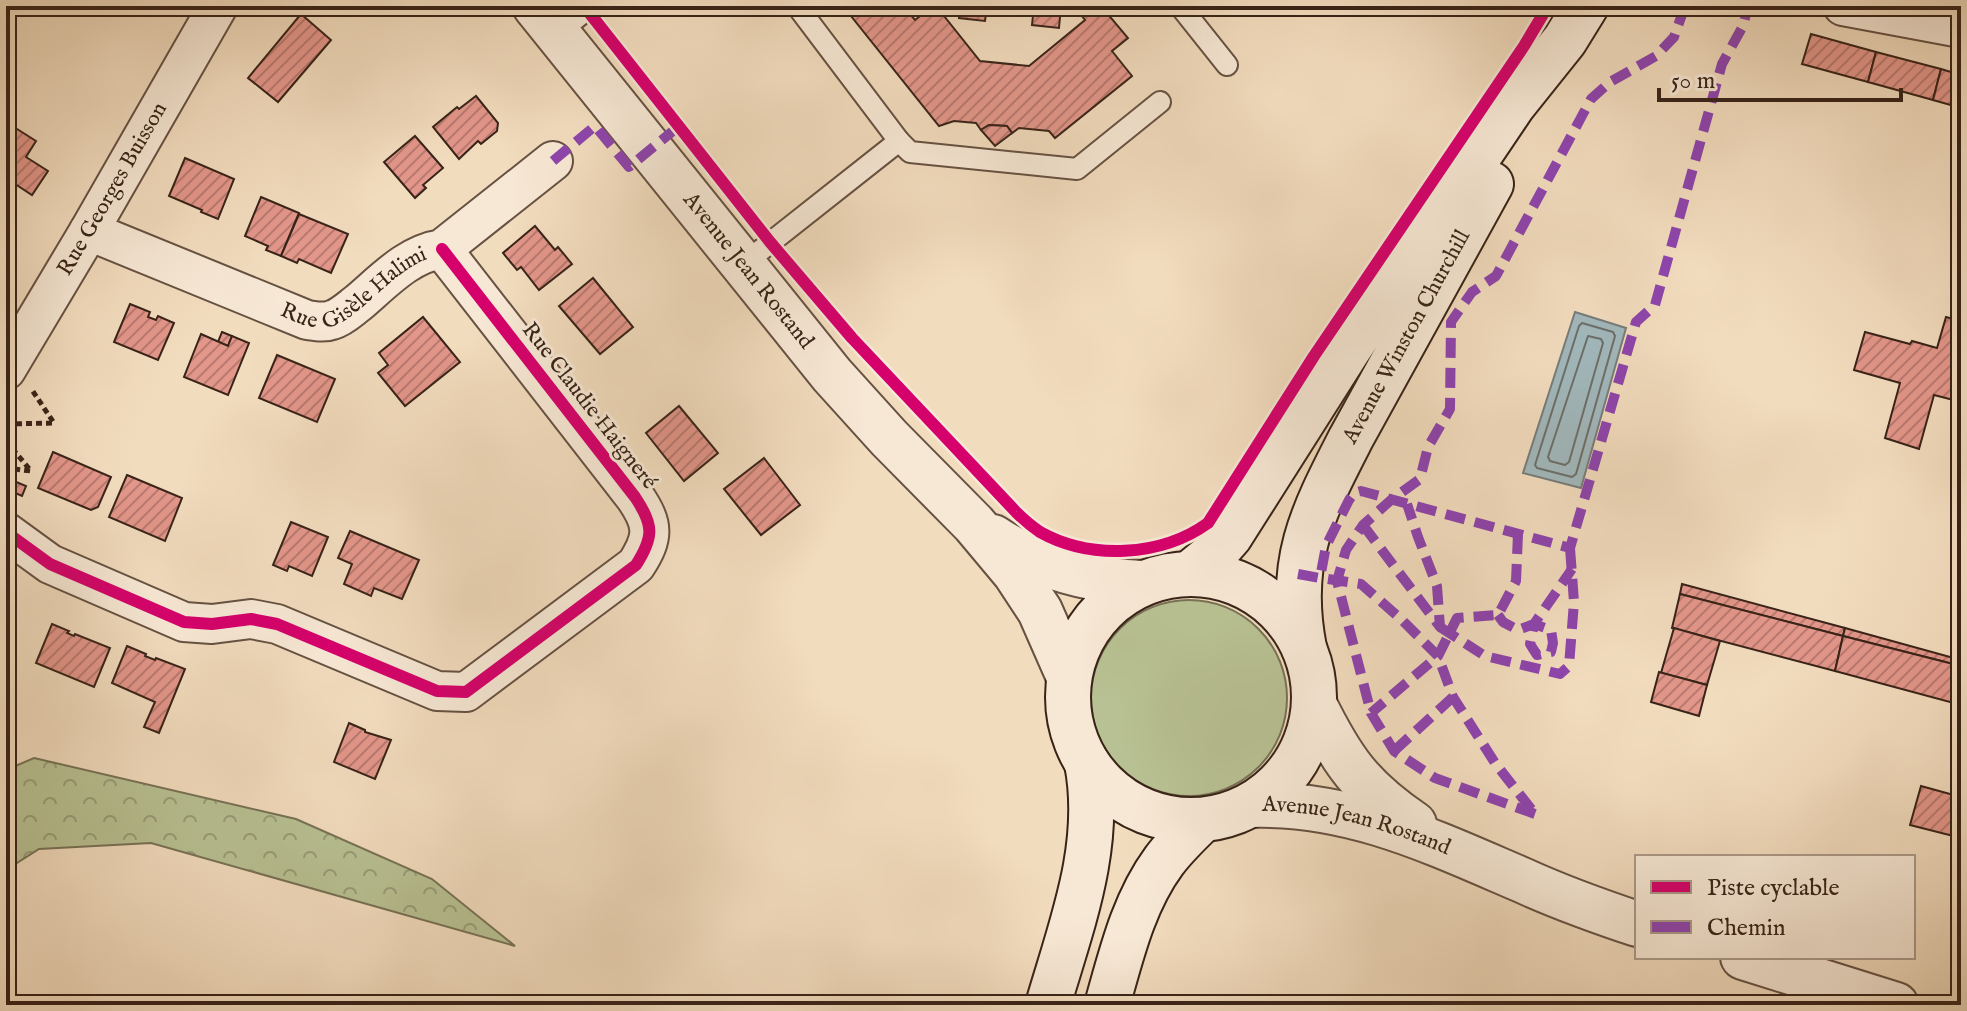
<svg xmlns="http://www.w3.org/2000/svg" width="1967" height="1011" font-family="'IM FELL English',serif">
<defs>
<pattern id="forest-crowns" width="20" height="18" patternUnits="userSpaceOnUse" patternTransform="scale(2)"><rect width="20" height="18" fill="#b8c193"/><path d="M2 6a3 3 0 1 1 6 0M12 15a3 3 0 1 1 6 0" fill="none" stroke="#979c77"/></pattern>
<pattern id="building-hatch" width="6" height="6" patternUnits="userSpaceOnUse" patternTransform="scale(2)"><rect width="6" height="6" fill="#e3968a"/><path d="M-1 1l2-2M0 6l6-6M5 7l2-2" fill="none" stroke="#b97a70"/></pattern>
</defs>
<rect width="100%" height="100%" fill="#f2dcbe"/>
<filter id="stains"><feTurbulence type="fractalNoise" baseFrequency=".0025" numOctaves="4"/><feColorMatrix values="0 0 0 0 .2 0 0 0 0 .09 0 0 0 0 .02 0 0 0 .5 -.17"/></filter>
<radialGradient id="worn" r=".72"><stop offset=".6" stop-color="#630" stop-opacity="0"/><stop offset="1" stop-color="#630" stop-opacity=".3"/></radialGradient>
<circle fill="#b8c193" stroke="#787256" stroke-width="2" cx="1189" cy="698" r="98"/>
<polygon fill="url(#forest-crowns)" stroke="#787256" stroke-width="2" points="34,758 296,819 432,879 515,946 151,843 39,849 6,870 6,770"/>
<polygon fill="#a1b8bd" stroke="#777c7b" stroke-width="2" points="1575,312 1626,328 1581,488 1523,473"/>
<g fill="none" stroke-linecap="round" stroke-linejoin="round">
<g stroke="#6c6e6a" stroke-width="2">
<polygon points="1582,323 1613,332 1615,336 1576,474 1572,477 1537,468 1535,465 1579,326"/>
<polygon points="1588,336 1601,339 1603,343 1569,462 1565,465 1550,461 1548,457"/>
</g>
</g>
<g fill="url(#building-hatch)" stroke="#382318" stroke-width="2">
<polygon points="843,6 903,6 915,20 933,6 936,6 980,61 1029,66 1085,20 1074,6 1101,6 1128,38 1112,51 1132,76 1055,138 1049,131 1019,128 1012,133 1007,126 989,125 981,130 976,123 954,121 939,126"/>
<polygon points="960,6 987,6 985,21 959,18"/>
<polygon points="1034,6 1061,6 1059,28 1032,25"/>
<polygon points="301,14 331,40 278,102 248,78"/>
<polygon points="1811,34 1876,52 1868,82 1802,64"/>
<polygon points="1876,52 1941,69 1933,100 1868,82"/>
<polygon points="1941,69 1961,75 1961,108 1933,100"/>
<polygon points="476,96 498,123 497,131 481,144 478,141 459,159 433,127 457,107 459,109"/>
<polygon points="6,122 36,141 26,157 48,171 32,195 6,178"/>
<polygon points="989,125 1007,126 1012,133 995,146 981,130"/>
<polygon points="415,136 443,168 423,185 426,188 415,198 384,162"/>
<polygon points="185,158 234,179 218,219 201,212 202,210 169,196"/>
<polygon points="261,197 299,213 281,256 266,250 268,246 245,236"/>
<polygon points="299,214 348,234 331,273 299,259 297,263 281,256"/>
<polygon points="535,226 555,250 558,247 572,264 539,290 521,267 517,270 503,253"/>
<polygon points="593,278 633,327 600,354 559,306"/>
<polygon points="130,304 150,312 148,317 156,320 158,316 174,323 158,360 114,342"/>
<polygon points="423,317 460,362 405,406 378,373 388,365 379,353"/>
<polygon points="1946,317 1961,321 1961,402 1934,395 1919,449 1885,438 1900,383 1854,370 1865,332 1910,344 1912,341 1937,348"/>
<polygon points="222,332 232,336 228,346 218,342"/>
<polygon points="201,334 228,346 232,336 249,343 228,395 184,377"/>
<polygon points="277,355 335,379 317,422 259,398"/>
<polygon points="679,406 718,453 684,481 646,433"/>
<polygon points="53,452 111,477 98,507 91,510 38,488"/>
<polygon points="764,458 800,505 761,535 724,489"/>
<polygon points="127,475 182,498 165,541 109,517"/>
<polygon points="9,479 26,486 22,496 6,489"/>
<polygon points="291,522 328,537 312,576 289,566 287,571 273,565"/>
<polygon points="350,531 419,560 402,599 374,588 371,596 344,584 352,564 338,558"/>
<polygon points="1682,584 1845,628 1843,636 1680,594"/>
<polygon points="1680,594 1843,636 1835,671 1672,628"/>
<polygon points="52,624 69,631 67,633 74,636 75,634 110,648 94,687 36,663"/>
<polygon points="1674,628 1720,641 1707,685 1661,673"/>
<polygon points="1845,628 1961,660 1961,666 1843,636"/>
<polygon points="1843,636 1961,666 1961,705 1835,671"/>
<polygon points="127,646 146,654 145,656 155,660 156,658 185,669 159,733 144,727 155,702 112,683"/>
<polygon points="1659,672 1707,685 1699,716 1651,702"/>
<polygon points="349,723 365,730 365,732 391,740 375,779 334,762"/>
<polygon points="1921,786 1961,797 1961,838 1910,825"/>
</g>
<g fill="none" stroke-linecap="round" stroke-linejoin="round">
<defs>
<g id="service">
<polyline points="797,6 899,141 910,152 1077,169 1160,102"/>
<polyline points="1180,6 1227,65"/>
<polyline points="742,265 899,141"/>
</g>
<g id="minor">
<polyline points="1843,6 1961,28"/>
<polyline points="552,26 577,6"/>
<path id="s1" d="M 89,231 L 307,320 C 315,321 324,323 332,320 C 342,317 350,309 358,303 C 384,281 408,254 442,249 L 553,161"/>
<path id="s2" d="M 6,370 L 89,231 L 218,6"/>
<path d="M 6,532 L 50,564 L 184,622 L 212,624 L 251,619 L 277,624 L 437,691 L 466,692 L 636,565 C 654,537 654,525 635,497 L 442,249"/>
</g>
<g id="tertiary">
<path id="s3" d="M 535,6 L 832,375 L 889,438 L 974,524 L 1015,573 L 1040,611 L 1069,677"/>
<path d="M 993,537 C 1038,567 1089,581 1143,583"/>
<path d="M 1314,704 C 1342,761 1361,788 1414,824"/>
<path id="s4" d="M 1251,805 C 1351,802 1433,842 1522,880 C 1559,897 1598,911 1637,924"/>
<polyline points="1743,957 1896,1005"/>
</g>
<g id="secondary">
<circle cx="1191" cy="697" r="123"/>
<polyline points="1189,574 1216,552 1230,536 1348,350 1513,105 1565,40 1586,6"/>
<path id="s5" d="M 1304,648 C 1287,561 1312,514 1351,438 L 1491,184"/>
<path d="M 1048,1005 C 1071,926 1103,846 1087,763"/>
<path d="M 1107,1005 C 1121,956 1133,903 1164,861 C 1175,846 1189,833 1202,820"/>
</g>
</defs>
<use href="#service" stroke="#665142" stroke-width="24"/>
<use href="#minor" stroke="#665142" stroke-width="42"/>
<use href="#tertiary" stroke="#665142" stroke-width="48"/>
<use href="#secondary" stroke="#382318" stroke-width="48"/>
<g stroke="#382318" stroke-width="5" stroke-dasharray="6 4" stroke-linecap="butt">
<polyline points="6,424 54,423 32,390"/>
<polyline points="6,441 31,471 6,468"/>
</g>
<use href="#service" stroke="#f7e8d5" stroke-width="20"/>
<use href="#minor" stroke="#f7e8d5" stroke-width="38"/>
<use href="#tertiary" stroke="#f7e8d5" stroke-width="44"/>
<use href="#secondary" stroke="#f7e8d5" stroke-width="44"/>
<g stroke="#8e44ad" stroke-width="10" stroke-dasharray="20 10" stroke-linecap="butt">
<polyline points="553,161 595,126 629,167 679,126"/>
<polyline points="1363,525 1440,627 1437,586 1418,537 1407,504"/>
<polyline points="1518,534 1516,581 1498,615 1457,618 1438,656 1453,697 1495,763 1535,814"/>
<polyline points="1298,574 1320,578 1326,546 1349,500 1354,493 1361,491 1570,548 1636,322 1655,305 1722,64 1743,26 1748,6"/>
<polyline points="1328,579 1361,584 1401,619 1438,656 1371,713"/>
<polyline points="1498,615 1503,622 1518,630 1534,624 1530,644 1537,655 1551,652 1553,643 1551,630 1534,624 1572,569"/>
<polyline points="1440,627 1485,656 1560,674 1569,666 1574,602 1570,548"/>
<polyline points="1394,751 1453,697"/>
<polyline points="1535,814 1435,778 1394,751 1371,713 1337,581 1346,550 1363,525 1391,500 1420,479 1428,447 1450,409 1451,322 1472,292 1496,276 1591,99 1610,82 1656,56 1674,37 1685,6"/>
</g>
<defs>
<g id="cycleway">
<path d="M 584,6 L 770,242 L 852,338 L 1016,512 C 1023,519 1031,526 1040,532 C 1090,560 1161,557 1208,523 L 1314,356 L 1524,46 L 1548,6"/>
<path d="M 6,532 L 50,564 L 184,622 L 212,624 L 251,619 L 277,624 L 437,691 L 466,692 L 636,565 C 654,537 654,525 635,497 L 442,249"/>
</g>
</defs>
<use href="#cycleway" stroke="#f7e8d5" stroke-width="17"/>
<use href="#cycleway" stroke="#d6006c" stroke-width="12"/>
</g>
<g text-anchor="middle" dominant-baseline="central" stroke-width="6" stroke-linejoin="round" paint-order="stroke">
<g font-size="22" fill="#382318" stroke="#f7e8d5">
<text stroke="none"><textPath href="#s2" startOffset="210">Rue Georges Buisson</textPath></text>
<text stroke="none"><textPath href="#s3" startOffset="340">Avenue Jean Rostand</textPath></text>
<text stroke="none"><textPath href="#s1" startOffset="292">Rue Gisèle Halimi</textPath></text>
<text stroke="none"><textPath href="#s5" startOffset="336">Avenue Winston Churchill</textPath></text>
<text transform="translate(589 406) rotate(52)">Rue Claudie Haigneré</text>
<text stroke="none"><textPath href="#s4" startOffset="108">Avenue Jean Rostand</textPath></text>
</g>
</g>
<rect width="1967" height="1011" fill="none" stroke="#f2dcbe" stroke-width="32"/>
<rect x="8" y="8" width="1951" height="995" fill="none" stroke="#382318" stroke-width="4"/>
<rect x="16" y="16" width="1935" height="979" fill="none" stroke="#382318" stroke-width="2"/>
<rect x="1635" y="855" width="280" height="104" fill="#f7e8d5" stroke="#ab9989" stroke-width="2"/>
<rect x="1651" y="881" width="40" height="12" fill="#d6006c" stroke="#ab9989" stroke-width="2"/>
<text x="1707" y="895" font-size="24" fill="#382318">Piste cyclable</text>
<rect x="1651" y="921" width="40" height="12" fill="#8e44ad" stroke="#ab9989" stroke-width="2"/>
<text x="1707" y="935" font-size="24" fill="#382318">Chemin</text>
<path d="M1659 88v12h242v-12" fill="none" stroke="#382318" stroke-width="4"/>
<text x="1671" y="88" font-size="24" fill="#382318" stroke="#f7e8d5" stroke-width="6" paint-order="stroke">50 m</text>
<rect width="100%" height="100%" filter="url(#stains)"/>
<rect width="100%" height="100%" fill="url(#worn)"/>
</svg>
